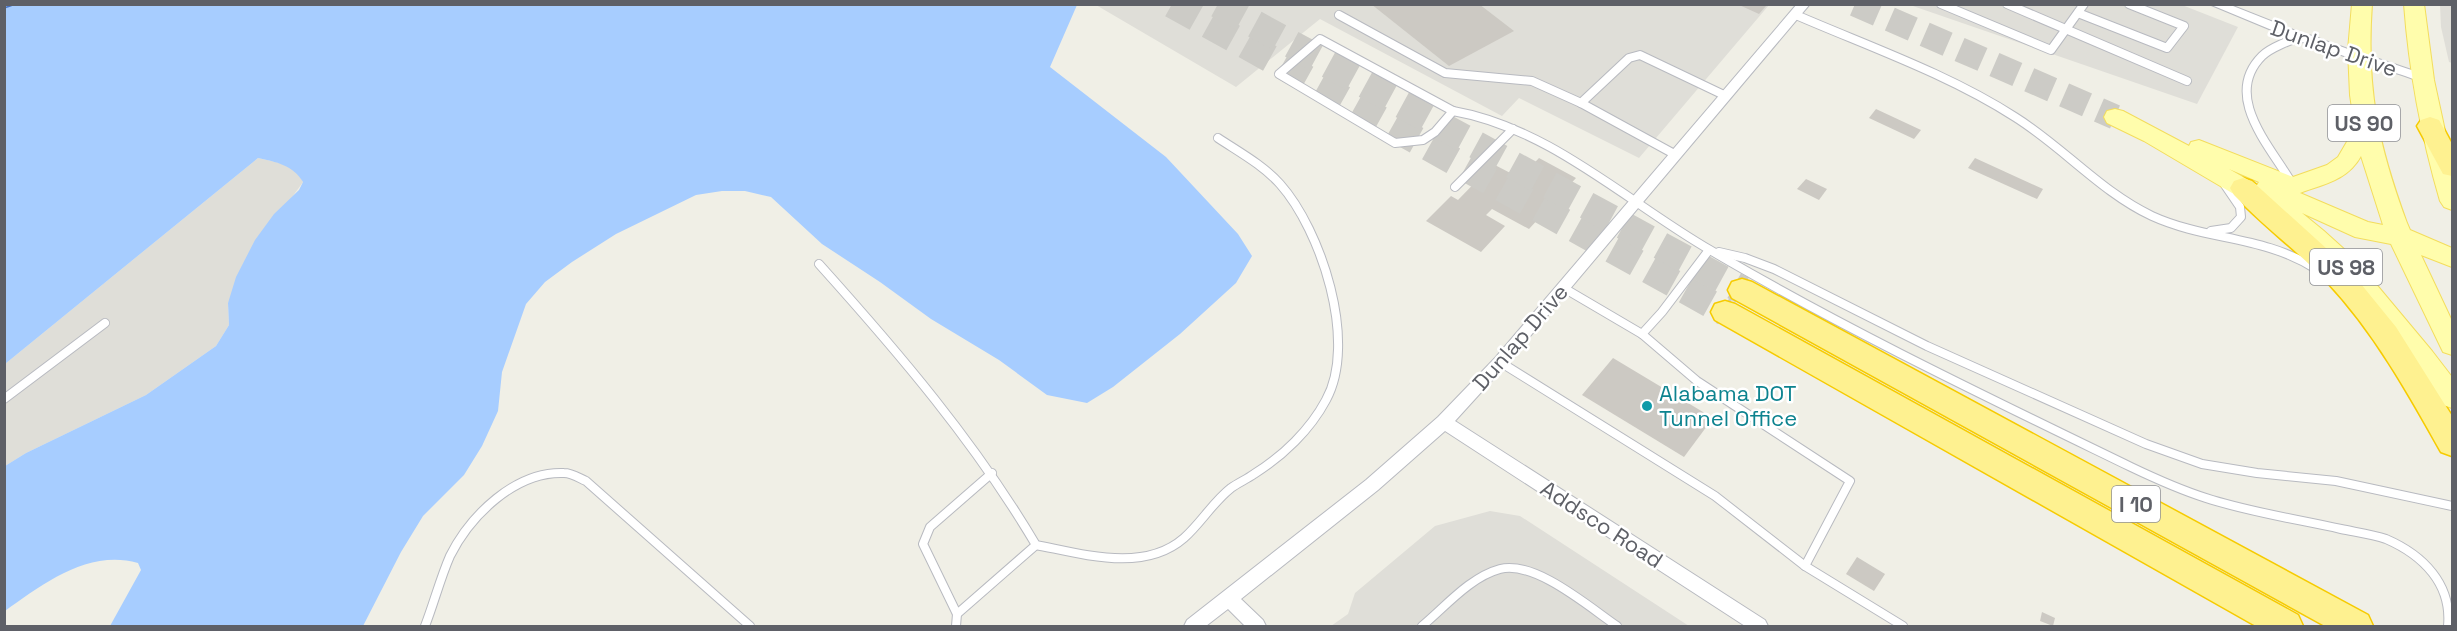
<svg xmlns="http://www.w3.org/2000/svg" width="2457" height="631" font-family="'Space Grotesk',sans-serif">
<rect width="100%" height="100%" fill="#f0efe6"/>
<g fill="#dfded8">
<polygon points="1096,5 1769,5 1639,158 1519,98 1502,116 1320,19 1236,87"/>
<polygon points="1910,5 2182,5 2238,27 2197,104"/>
<polygon points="2440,5 2452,5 2452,63 2449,62 2441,27"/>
<polygon points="258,158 280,163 297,171 303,182 290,200 228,303 229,325 216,346 146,395 26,453 5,466 5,364"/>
<polygon points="1490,511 1520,516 1689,626 1331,626 1348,614 1355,593 1435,526"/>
</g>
<path fill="#a7cdff" d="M 5,4 L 1077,5 L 1050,67 L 1166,157 L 1238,234 L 1252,256 L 1236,283 L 1180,334 L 1113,387 L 1087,403 L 1047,395 L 999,360 L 931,319 L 880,282 L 822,244 L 771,197 L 745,191 L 722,191 L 696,195 L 616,234 L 572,262 L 545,282 L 526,304 L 502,372 L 498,411 L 482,446 L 464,475 L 423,516 L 401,552 L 363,626 L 110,626 L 141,570 L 138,563 C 88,549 43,584 5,611 L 5,466 L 26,453 L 146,395 L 216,346 L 229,325 L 228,303 L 236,277 L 255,240 L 274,214 L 299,190 L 303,182 C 293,165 276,162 258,158 L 5,364 Z"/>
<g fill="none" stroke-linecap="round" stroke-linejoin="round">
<polyline stroke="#4773c5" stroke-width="1.5" stroke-dasharray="8 6" stroke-linecap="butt" points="4,8 16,4"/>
</g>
<g fill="#ccc9c3">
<polygon points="1371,4 1479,4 1514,31 1449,66"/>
<polygon points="1737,4 1764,4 1766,6 1759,14"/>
<polygon points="1876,109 1921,130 1914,139 1869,118"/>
<polygon points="1539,158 1576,178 1529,229 1492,209 1486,215 1505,226 1481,252 1426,221 1451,196 1458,200 1493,164 1520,178"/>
<polygon points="1975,158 2043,189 2037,199 1968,168"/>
<polygon points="1806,179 1827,189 1819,200 1797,189"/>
<polygon points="1613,358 1713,418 1684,457 1582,395"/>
<polygon points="1857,557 1885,574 1874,591 1846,574"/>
<polygon points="2042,612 2055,618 2053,626 2040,621"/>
</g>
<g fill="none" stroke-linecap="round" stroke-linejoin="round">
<polyline stroke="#cccbc6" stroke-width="25" stroke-dasharray="25 13" stroke-linecap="butt" points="1855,4 2115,117"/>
<g stroke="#cccbc6" stroke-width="28" stroke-dasharray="28 14" stroke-linecap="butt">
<polyline points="1172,4 1725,312"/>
<polyline points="1218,4 1742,290"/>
</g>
<defs>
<g id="service">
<polyline points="1941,4 2051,50 2084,4"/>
<polyline points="2007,4 2187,81"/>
<polyline points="2078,13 2167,48 2184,26 2129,4"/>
<polyline points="1339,15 1445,73 1532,81 1581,103 1676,155"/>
<path d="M 1796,15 C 1870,47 1948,74 2015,117 C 2063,147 2101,192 2152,216 C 2207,241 2263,235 2316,269"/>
<polygon points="1320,39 1453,111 1435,132 1423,140 1395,143 1279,74"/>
<polyline points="1581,103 1629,58 1640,55 1726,96"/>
<path d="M 1453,111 C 1550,128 1627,202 1710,250 C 1846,330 1989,398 2131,467 C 2154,478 2181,490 2206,498 C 2249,512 2296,519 2341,529 C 2355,532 2372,534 2386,539 C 2423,555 2452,584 2448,626"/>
<path d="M 2291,182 C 2270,146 2222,96 2262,56 C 2269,49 2292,38 2303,38 C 2312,39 2324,45 2333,48 C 2362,58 2391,67 2420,77"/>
<polyline points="1455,187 1513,129"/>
<polyline points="2211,231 2231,228 2241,217 2240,207 2225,185"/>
<polyline points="1719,252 1745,258 1774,269 1927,346 2146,444 2202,464 2257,473 2336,481 2452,506"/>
<path d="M 819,264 C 899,353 975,442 1036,545 C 1083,554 1144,573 1184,538 C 1201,523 1213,502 1231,488 C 1238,483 1247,479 1254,474 C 1283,456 1310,430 1326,400 C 1358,342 1321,230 1280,184 C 1263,165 1239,152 1218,138"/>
<polyline points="1562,287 1642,334 1697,381 1850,481 1805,566"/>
<polyline points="1642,334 1662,312 1709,250"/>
<polyline points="1500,362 1715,496 1805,566 1903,626"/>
<polyline points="4,399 105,323"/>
<polyline points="957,614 923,544 930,527 992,473"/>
<path d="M 425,626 C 434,603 440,579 450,556 C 470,516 515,471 564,473 C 572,473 579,478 586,481 L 750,626"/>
<polyline points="956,626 957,614 1036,545"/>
<path d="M 1422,626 C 1445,607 1470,577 1500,569 C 1535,560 1589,607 1617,626"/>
</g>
<g id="minor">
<polygon points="1797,4 1810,4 1505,366 1455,421 1765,620 1768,626 1745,626 1445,431 1378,490 1241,599 1263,620 1266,626 1245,626 1228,609 1206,626 1184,626 1187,620 1366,480 1438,417 1495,358"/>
<polygon points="2209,4 2228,4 2306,35 2308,38 2302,42 2298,41"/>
</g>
<g id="primary">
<path d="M 2352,4 L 2372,4 C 2366,89 2378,144 2407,223 L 2410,230 L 2452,248 L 2452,267 L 2421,255 L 2452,321 L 2452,355 L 2443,352 L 2391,244 L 2355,237 L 2302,213 L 2324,231 L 2355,259 L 2432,351 L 2452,377 L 2452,408 L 2443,405 L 2369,309 L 2307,244 L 2249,203 L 2144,141 L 2107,123 L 2104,117 L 2107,111 L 2115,109 L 2123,111 L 2189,146 L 2191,142 L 2199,140 L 2293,177 L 2327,165 L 2338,157 L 2355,128 L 2350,95 L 2348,50 ZM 2361,156 L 2383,225 L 2368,222 L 2300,193 C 2324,184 2348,180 2361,156 ZM 2229,169 L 2259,182 L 2257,185 Z"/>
<path d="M 2404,4 L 2424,4 L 2434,80 L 2452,163 L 2452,210 L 2444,207 L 2440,201 C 2421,136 2409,72 2404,4 Z"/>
</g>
<g id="motorway">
<polygon points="2430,117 2439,120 2452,144 2452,176 2443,174 2417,126 2421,120"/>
<path d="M 2243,178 L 2252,181 L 2348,268 L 2396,327 L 2452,416 L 2452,456 L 2441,452 C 2408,393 2374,332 2327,282 C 2298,251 2263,226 2234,195 L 2230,188 L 2234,181 Z"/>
<polygon points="1742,279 1752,282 2368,615 2373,626 2325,626 1732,298 1728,290 1732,282"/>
<polygon points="1725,301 1735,304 2298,615 2303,626 2256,626 1715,320 1711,312 1715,304"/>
</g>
</defs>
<use href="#service" stroke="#b8bac0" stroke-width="10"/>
<use href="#minor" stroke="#b8bac0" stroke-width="2"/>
<use href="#primary" stroke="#f3dd5d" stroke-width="2"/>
<use href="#motorway" stroke="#f6cb00" stroke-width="3"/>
<use href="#service" stroke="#fff" stroke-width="8"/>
<use href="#minor" fill="#fff" fill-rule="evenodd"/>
<use href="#primary" fill="#fffdac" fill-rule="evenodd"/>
<use href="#motorway" fill="#fef190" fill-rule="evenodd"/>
</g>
<circle fill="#0f9aa8" stroke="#fff" stroke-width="2" cx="1647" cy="406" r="6"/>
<g text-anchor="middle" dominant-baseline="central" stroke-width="5" stroke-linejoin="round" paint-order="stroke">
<g fill="#fff" stroke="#8e9095" stroke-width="1.5">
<rect x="2328" y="105" width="72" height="36" rx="4.5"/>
<rect x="2310" y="249" width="72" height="36" rx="4.5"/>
<rect x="2112" y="486" width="48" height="36" rx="4.5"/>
</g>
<g font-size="21" font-weight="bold" fill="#5e6067">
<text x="2364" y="123">US 90</text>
<text x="2346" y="267">US 98</text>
<text x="2136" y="504">I 10</text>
</g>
<g font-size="22" fill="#5e6067" stroke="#fff">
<text transform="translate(2334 48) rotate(19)">Dunlap Drive</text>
<text transform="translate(1520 337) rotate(-49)">Dunlap Drive</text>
<text transform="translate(1602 524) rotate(33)">Addsco Road</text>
</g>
<g font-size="22" fill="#0d838f" stroke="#fff" text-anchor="start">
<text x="1659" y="393">Alabama DOT<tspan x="1659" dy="25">Tunnel Office</tspan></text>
</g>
</g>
<rect width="2457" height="631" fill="none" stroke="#5e6067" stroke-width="12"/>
</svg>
